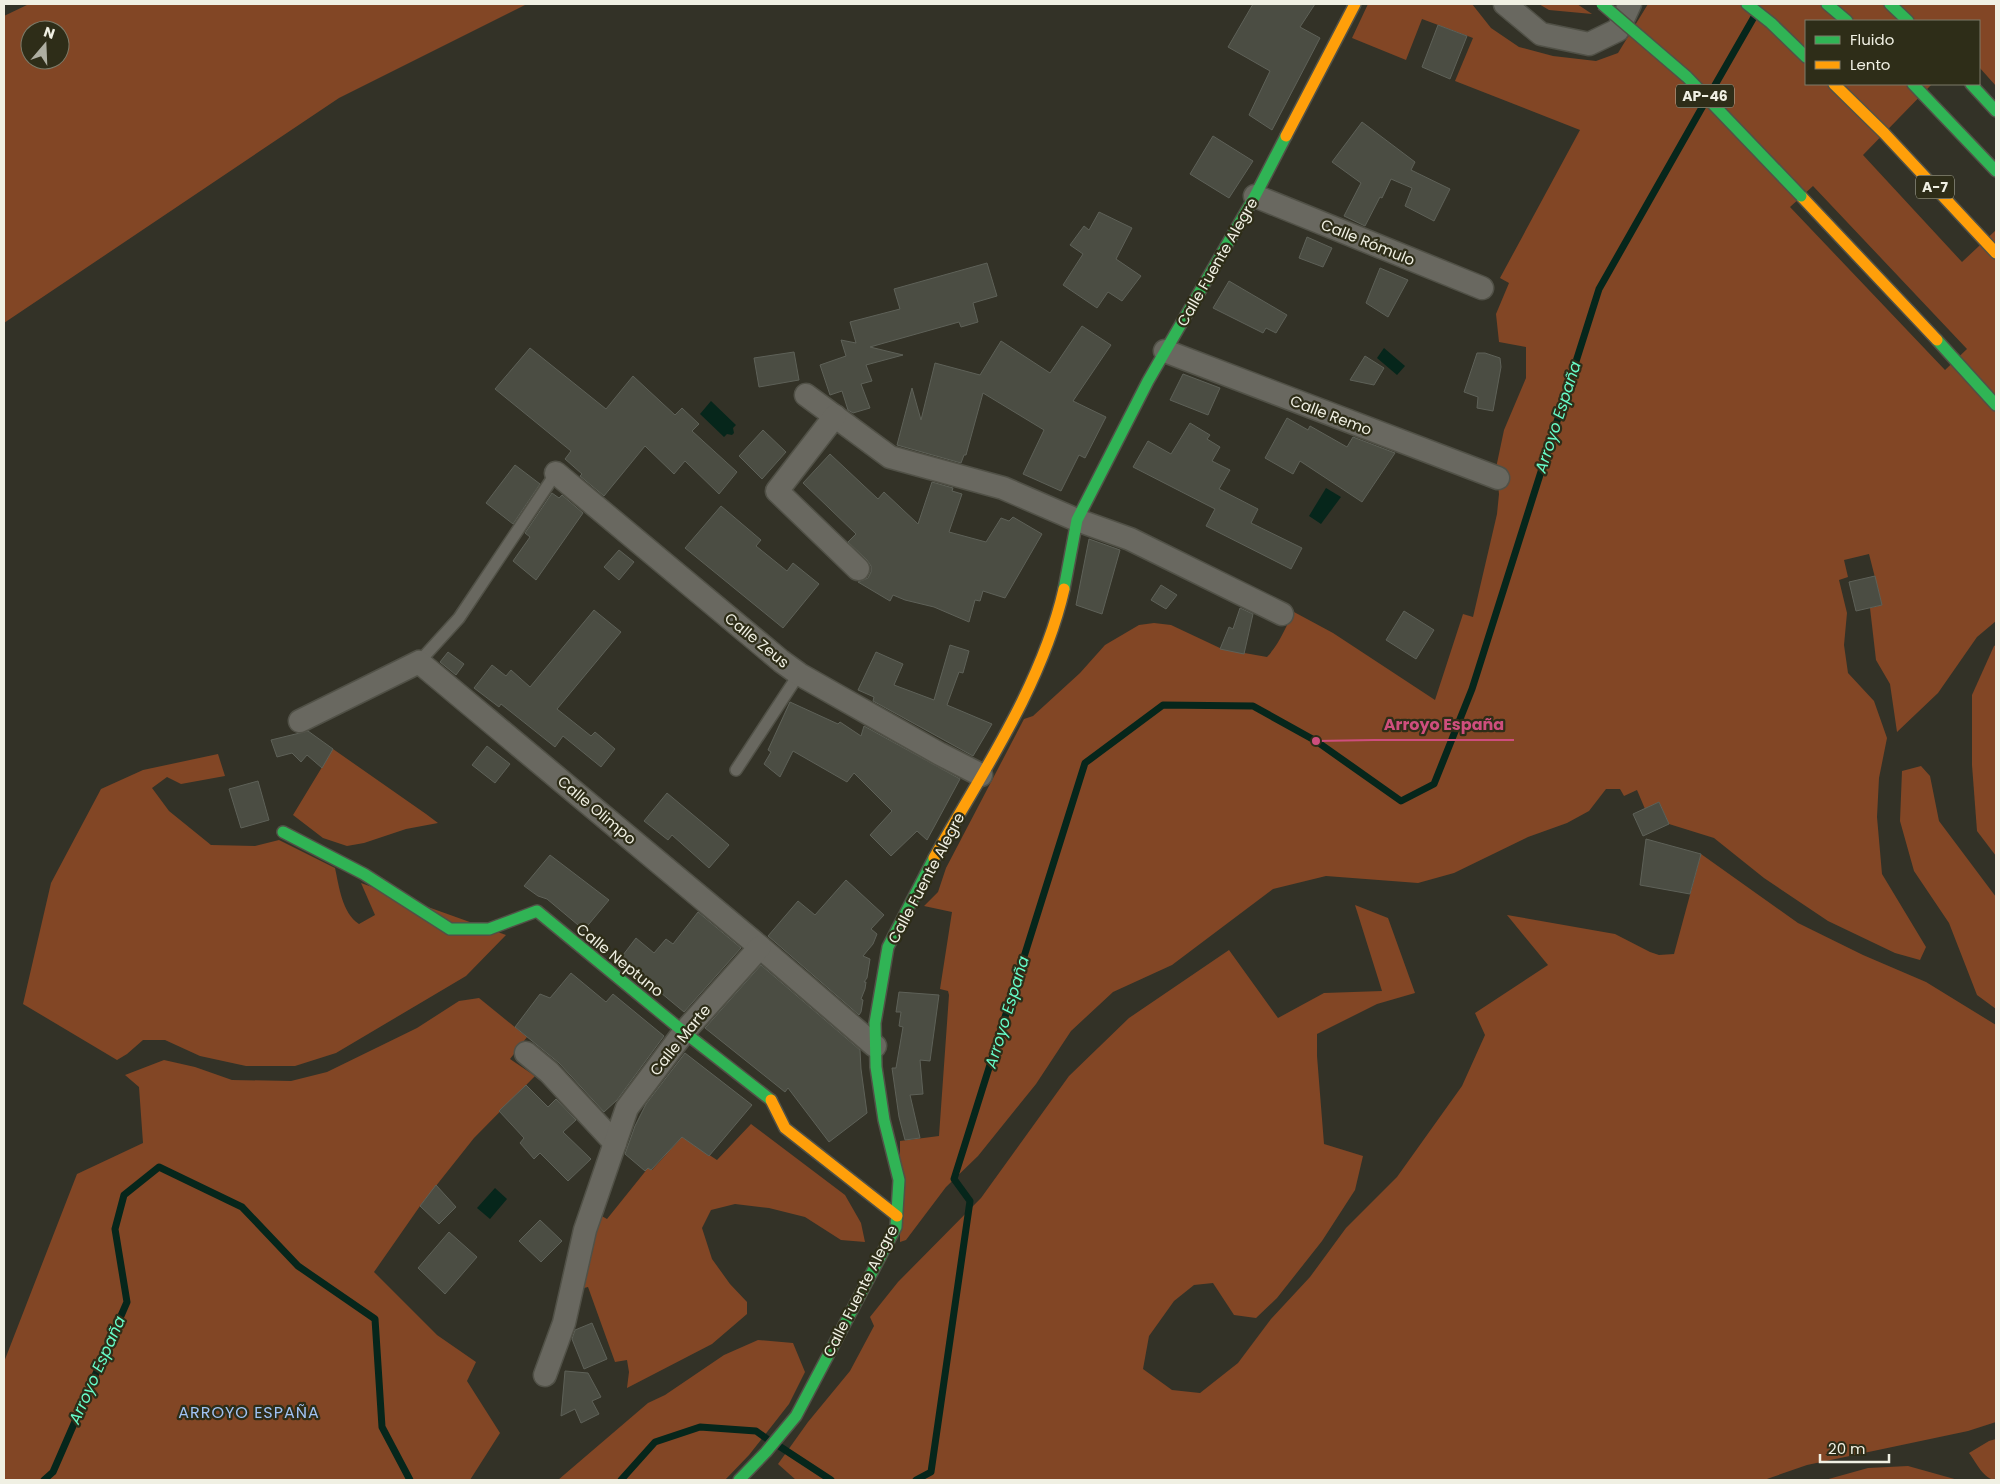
<svg xmlns="http://www.w3.org/2000/svg" width="2000" height="1484" font-family="Poppins,sans-serif">
<rect width="100%" height="100%" fill="#333227"/>
<g fill="#824625" fill-rule="evenodd">
<path d="M 29,4 L 527,4 L 339,98 L 4,323 L 4,16 ZM 30,30 L 60,30 L 60,60 L 30,60 Z"/>
<path d="M 1368,4 L 1472,4 L 1491,28 L 1519,47 L 1553,56 L 1596,61 L 1618,53 L 1648,4 L 1996,4 L 1996,86 L 1979,67 L 1979,21 L 1806,21 L 1806,84 L 1932,84 L 1863,155 L 1962,262 L 1996,230 L 1996,621 L 1977,637 L 1938,693 L 1897,732 L 1890,684 L 1876,660 L 1870,608 L 1882,605 L 1869,554 L 1844,560 L 1848,577 L 1839,580 L 1847,613 L 1844,645 L 1848,673 L 1874,701 L 1887,738 L 1879,778 L 1877,817 L 1882,874 L 1926,947 L 1920,960 L 1895,953 L 1828,921 L 1764,878 L 1714,838 L 1669,824 L 1659,802 L 1645,809 L 1637,790 L 1624,796 L 1620,789 L 1606,789 L 1589,811 L 1567,823 L 1528,837 L 1454,873 L 1418,883 L 1326,876 L 1273,889 L 1172,965 L 1113,992 L 1071,1031 L 1036,1084 L 978,1156 L 946,1187 L 906,1240 L 900,1242 L 900,1141 L 939,1136 L 949,995 L 948,991 L 940,989 L 952,912 L 924,906 L 938,892 L 946,868 L 1024,719 L 1033,716 L 1080,673 L 1105,645 L 1139,625 L 1154,623 L 1171,625 L 1222,649 L 1267,657 C 1281,642 1284,629 1294,612 L 1333,633 L 1435,700 L 1463,614 L 1473,617 L 1497,514 L 1499,494 L 1496,468 L 1504,430 L 1526,378 L 1526,347 L 1499,342 L 1496,314 L 1509,283 L 1500,278 L 1580,130 L 1455,81 L 1473,38 L 1422,19 L 1406,60 L 1352,38 ZM 1813,186 L 1967,349 L 1945,370 L 1790,207 Z"/>
<polygon points="1539,4 1577,4 1592,14 1549,10"/>
<polygon points="1996,645 1996,856 1977,831 1972,765 1972,695 1994,646"/>
<polygon points="333,749 426,814 438,823 406,829 364,843 347,846 323,838 293,815"/>
<path d="M 218,754 L 225,776 L 181,784 L 167,777 L 152,788 L 169,811 L 211,845 L 255,846 L 279,840 L 335,868 C 339,886 342,913 359,924 L 375,915 L 361,883 L 506,935 L 466,976 L 336,1053 L 295,1066 L 246,1066 L 200,1056 L 165,1040 L 143,1040 L 127,1054 L 117,1060 L 23,1004 L 51,883 L 101,789 L 143,770 Z"/>
<polygon points="1921,766 1930,776 1939,821 1996,897 1996,1009 1977,995 1949,923 1914,871 1900,821 1902,771"/>
<polygon points="1701,854 1798,923 1863,955 1926,982 1996,1025 1996,1422 1968,1431 1807,1465 1764,1480 796,1480 778,1464 808,1422 850,1371 874,1326 870,1317 898,1282 981,1198 1069,1076 1129,1018 1229,950 1278,1018 1324,993 1382,991 1355,905 1388,918 1415,993 1377,1004 1317,1034 1317,1056 1324,1144 1363,1156 1355,1190 1322,1241 1277,1298 1256,1318 1234,1315 1213,1283 1194,1285 1174,1301 1149,1336 1143,1369 1172,1390 1200,1393 1238,1363 1271,1319 1310,1277 1346,1228 1397,1177 1462,1086 1485,1035 1475,1013 1548,965 1507,915 1615,934 1650,952 1659,955 1674,954"/>
<polygon points="479,998 527,1037 510,1059 535,1076 474,1138 420,1206 374,1272 437,1335 476,1362 467,1381 500,1433 470,1480 4,1480 4,1362 77,1174 143,1143 139,1087 125,1075 164,1060 195,1067 232,1080 291,1081 327,1072 417,1028 459,1001"/>
<polygon points="751,1124 845,1195 861,1223 865,1242 841,1240 805,1217 769,1208 735,1204 711,1210 702,1228 712,1259 730,1284 747,1302 747,1314 712,1344 627,1388 629,1372 627,1360 615,1362 588,1287 576,1290 598,1214 607,1219 648,1168 652,1170 682,1137 717,1160"/>
<polygon points="758,1340 793,1343 805,1372 789,1404 749,1455 725,1480 558,1480 648,1403 665,1395 724,1355"/>
<path d="M 1996,1439 L 1996,1480 C 1984,1480 1976,1462 1969,1453 L 1989,1441 Z"/>
<polygon points="1908,1466 1958,1480 1825,1480 1868,1468"/>
</g>
<g fill="#06261b">
<polygon points="1384,348 1405,366 1397,375 1377,358"/>
<polygon points="711,401 736,425 733,428 734,433 732,435 727,434 724,437 700,414"/>
<polygon points="1326,488 1341,497 1321,524 1309,516"/>
<polygon points="495,1188 507,1199 490,1219 477,1208"/>
</g>
<g fill="none" stroke-linecap="round" stroke-linejoin="round">
<g stroke="#06261b" stroke-width="7">
<polyline points="1711,92 1754,17"/>
<polyline points="779,1446 831,1480"/>
<polyline points="44,1480 53,1472 127,1302 115,1229 124,1195 159,1167 242,1207 298,1266 375,1319 382,1427 410,1480"/>
<polyline points="621,1480 655,1442 700,1427 756,1431 770,1441"/>
<polyline points="916,1480 931,1472 970,1201 954,1179 1085,763 1163,705 1253,706 1316,741 1401,801 1434,784 1472,689 1599,289 1704,104"/>
</g>
</g>
<g fill="#4b4d43" stroke="#5e6158">
<polygon points="1253,4 1315,4 1300,27 1320,38 1272,130 1249,115 1270,71 1228,47"/>
<polygon points="1438,25 1467,36 1450,79 1422,67"/>
<polygon points="1362,122 1415,162 1411,170 1450,189 1434,221 1405,206 1412,188 1391,179 1382,198 1380,197 1365,226 1344,216 1361,183 1332,162"/>
<polygon points="1213,136 1253,161 1229,198 1190,174"/>
<polygon points="1099,212 1132,228 1116,259 1141,276 1122,301 1108,292 1097,308 1063,285 1083,254 1070,245 1084,226 1089,230"/>
<polygon points="1307,237 1332,248 1323,267 1299,258"/>
<polygon points="987,263 997,296 973,303 978,322 961,327 959,322 870,347 903,355 866,365 872,381 861,384 870,408 853,413 848,410 842,391 830,395 820,365 846,356 841,340 856,343 850,322 900,309 894,289"/>
<polygon points="1380,268 1408,280 1388,317 1366,303"/>
<polygon points="1229,281 1287,315 1276,333 1266,328 1263,333 1213,308"/>
<polygon points="1082,326 1111,345 1073,401 1106,417 1085,458 1079,455 1061,491 1023,474 1044,430 983,393 966,455 964,455 961,463 897,445 912,388 921,420 935,363 980,375 1001,341 1050,373"/>
<polygon points="530,348 606,409 633,376 675,415 682,408 699,424 692,431 737,472 719,494 685,461 674,474 645,446 604,496 580,476 582,474 565,459 571,451 495,389"/>
<polygon points="794,352 799,380 759,387 754,358"/>
<polygon points="1477,353 1485,353 1500,358 1501,367 1493,411 1477,408 1478,397 1464,392"/>
<polygon points="1365,356 1384,368 1374,385 1350,380"/>
<polygon points="1183,374 1220,388 1208,415 1170,400"/>
<polygon points="1287,418 1308,430 1310,426 1347,447 1353,437 1395,453 1362,502 1300,461 1293,474 1265,458"/>
<polygon points="1190,423 1210,435 1207,439 1220,447 1212,461 1230,470 1219,489 1258,509 1251,523 1302,548 1291,569 1206,526 1215,509 1133,467 1148,441 1171,454"/>
<polygon points="763,430 786,452 762,479 739,456"/>
<polygon points="830,454 878,499 884,492 918,524 932,482 953,488 952,491 962,494 949,532 986,542 1001,518 1009,521 1013,517 1042,534 1005,598 983,591 980,601 975,600 969,622 934,607 905,600 893,595 890,601 858,582 868,578 871,572 871,566 867,560 848,542 856,534 803,483"/>
<polygon points="515,465 540,484 513,524 486,503"/>
<polygon points="552,493 559,498 562,495 583,513 536,580 513,561 530,537 525,533"/>
<polygon points="721,506 761,540 756,546 787,571 793,563 819,584 783,628 685,548"/>
<polygon points="1089,539 1120,550 1102,614 1076,605"/>
<polygon points="619,550 634,562 619,580 604,567"/>
<polygon points="1875,576 1882,605 1856,611 1849,582"/>
<polygon points="1161,585 1177,595 1166,609 1151,600"/>
<polygon points="1240,608 1253,614 1244,654 1220,649 1229,627 1233,629"/>
<polygon points="594,610 621,632 557,709 591,736 595,732 615,749 601,767 563,736 555,747 501,704 499,707 474,688 492,665 506,676 511,670 530,687"/>
<polygon points="1404,611 1434,630 1416,659 1386,640"/>
<polygon points="950,645 969,651 963,673 959,672 947,705 992,724 973,756 873,701 874,697 858,690 876,652 903,664 894,685 934,700"/>
<polygon points="448,652 464,664 456,675 440,662"/>
<polygon points="790,702 838,724 840,722 861,736 864,726 960,779 927,840 917,831 891,856 870,835 892,811 854,773 847,782 793,751 780,777 764,764 771,752 768,750"/>
<polygon points="308,731 333,749 322,768 307,755 301,762 292,753 277,757 271,740"/>
<polygon points="487,746 510,764 495,783 472,765"/>
<polygon points="258,781 269,820 241,828 229,789"/>
<polygon points="667,793 729,845 709,868 672,835 668,840 644,821"/>
<polygon points="1659,802 1669,824 1643,836 1633,814"/>
<polygon points="1646,839 1701,854 1690,894 1640,885"/>
<polygon points="550,855 609,900 584,930 547,899 538,896 524,886"/>
<polygon points="846,880 884,915 871,929 877,934 873,944 863,956 870,959 867,978 864,982 866,982 865,989 861,999 863,1000 861,1012 859,1015 768,936 798,901 815,915"/>
<polygon points="698,912 741,948 684,1012 620,959 636,938 654,953 666,939 673,944"/>
<polygon points="761,965 860,1050 861,1069 867,1113 829,1142 788,1088 785,1092 705,1028"/>
<polygon points="571,973 606,1002 613,994 664,1036 617,1100 604,1112 559,1063 515,1027 540,994 550,998"/>
<polygon points="899,992 939,995 930,1061 920,1060 923,1094 910,1095 920,1138 905,1140 899,1117 892,1068 896,1068 903,1027 899,1026 901,1012 896,1012"/>
<polygon points="685,1053 752,1105 709,1156 682,1137 651,1170 648,1168 645,1171 625,1154 635,1126 646,1104"/>
<polygon points="526,1085 548,1107 556,1099 576,1120 563,1132 591,1159 568,1181 540,1153 534,1159 520,1143 524,1138 499,1111"/>
<polygon points="436,1185 456,1207 439,1224 420,1206"/>
<polygon points="540,1220 562,1241 541,1262 519,1241"/>
<polygon points="449,1232 477,1257 445,1294 418,1268"/>
<polygon points="592,1323 607,1359 584,1369 572,1339 575,1330"/>
<polygon points="565,1371 588,1373 601,1397 592,1401 599,1414 581,1423 575,1409 561,1416"/>
</g>
<g fill="none" stroke-linecap="round" stroke-linejoin="round">
<defs>
<g id="lane">
<polyline points="419,662 459,618 556,473"/>
<polyline points="736,770 799,674"/>
</g>
<g id="street">
<polyline points="1505,4 1541,34 1589,44 1618,30 1630,4"/>
<polyline points="1255,196 1482,288"/>
<polyline points="1165,351 1498,478"/>
<polyline points="806,395 890,457 1003,488 1077,520 1130,539 1282,614"/>
<polyline points="835,416 777,491 858,569"/>
<polyline points="556,473 781,661 799,674 940,754 981,775"/>
<polyline points="300,721 419,662 760,947 875,1046"/>
<polyline points="526,1053 549,1072 615,1143"/>
<polyline points="545,1375 564,1323 585,1230 627,1108 684,1032 760,947"/>
</g>
<g id="fast">
<polyline points="1747,4 1771,23 1806,57"/>
<polyline points="1827,4 1847,21"/>
<polyline points="1890,4 1908,21"/>
<polyline points="1913,84 1996,171"/>
<polyline points="1971,84 1996,111"/>
<polyline points="1937,340 1996,405"/>
<polyline points="1064,589 1077,520 1148,381 1255,196 1286,136"/>
<polyline points="283,832 364,874 450,929 489,929 537,911 684,1032 771,1100"/>
<polyline points="739,1480 766,1452 796,1416 896,1227 899,1180 884,1120 876,1067 875,1023 888,947 934,858"/>
</g>
<g id="slow">
<polyline points="1834,84 1884,133 1996,253"/>
<polyline points="1286,136 1355,4"/>
<polyline points="1801,196 1937,340"/>
<path d="M 934,858 C 982,773 1042,685 1064,589"/>
<polyline points="771,1100 785,1128 897,1216"/>
</g>
</defs>
<use href="#lane" stroke="#515147" stroke-width="14"/>
<use href="#street" stroke="#515147" stroke-width="25"/>
<use href="#fast" stroke="#515147" stroke-width="14"/>
<use href="#slow" stroke="#515147" stroke-width="14"/>
<use href="#lane" stroke="#696860" stroke-width="11"/>
<use href="#street" stroke="#696860" stroke-width="22"/>
<use href="#fast" stroke="#30b455" stroke-width="11"/>
<use href="#slow" stroke="#ff9f0a" stroke-width="11"/>
<defs>
<polyline id="fast-bridge" points="1602,4 1687,77 1801,196"/>
</defs>
<use href="#fast-bridge" stroke="#515147" stroke-width="14" stroke-linecap="butt"/>
<use href="#fast-bridge" stroke="#30b455" stroke-width="11"/>
</g>
<g text-anchor="middle" dominant-baseline="central" stroke-width="4.5" stroke-linejoin="round" paint-order="stroke">
<g fill="#2e2d18" stroke="#b6b6a6" stroke-width="1">
<rect x="1676" y="84.5" width="58" height="23" rx="4"/>
<rect x="1916" y="175.5" width="38" height="23" rx="4"/>
</g>
<g font-size="14" font-weight="bold" fill="#f0f0e3">
<text x="1705" y="96">AP-46</text>
<text x="1935" y="187">A-7</text>
</g>
<g font-size="15" fill="#f0f0e3" stroke="#2e2d18">
<text transform="translate(1368 242) rotate(22)">Calle Rómulo</text>
<text transform="translate(1217 262) rotate(-60)">Calle Fuente Alegre</text>
<text transform="translate(1331 415) rotate(21)">Calle Remo</text>
<text transform="translate(757 640) rotate(39)">Calle Zeus</text>
<text transform="translate(597 810) rotate(40)">Calle Olimpo</text>
<text transform="translate(926 878) rotate(-62)">Calle Fuente Alegre</text>
<text transform="translate(620 960) rotate(39)">Calle Neptuno</text>
<text transform="translate(680 1040) rotate(-51)">Calle Marte</text>
<text transform="translate(860 1291) rotate(-63)">Calle Fuente Alegre</text>
</g>
<g font-size="16" font-style="italic" fill="#67fdc9" stroke="#2e2d18">
<text transform="translate(1558 417) rotate(-72)">Arroyo España</text>
<text transform="translate(1007 1012) rotate(-73)">Arroyo España</text>
<text transform="translate(97 1370) rotate(-66)">Arroyo España</text>
</g>
<g font-size="16" letter-spacing="1" fill="#a0c2f3" stroke="#2e2d18">
<text x="249" y="1412">ARROYO ESPAÑA</text>
</g>
</g>
<path fill="none" stroke="#ce4e7d" stroke-width="2" d="M1316 741L1374 740H1514"/>
<circle fill="#ce4e7d" stroke="#2e2d18" stroke-width="2" cx="1316" cy="741" r="5"/>
<g font-size="16" text-anchor="middle" font-weight="bold" fill="#ce4e7d" stroke="#2e2d18" stroke-width="4.5" stroke-linejoin="round" paint-order="stroke">
<text x="1444" y="730">Arroyo España</text>
</g>
<rect width="2000" height="1484" fill="none" stroke="#f0f0e3" stroke-width="10"/>
<rect x="1805" y="20" width="175" height="65" fill="#2e2d18" stroke="#7c7b69"/>
<rect x="1815" y="36" width="25" height="8" fill="#30b455" stroke="#7c7b69"/>
<text x="1850" y="45" font-size="15" fill="#f0f0e3">Fluido</text>
<rect x="1815" y="61" width="25" height="8" fill="#ff9f0a" stroke="#7c7b69"/>
<text x="1850" y="70" font-size="15" fill="#f0f0e3">Lento</text>
<g transform="translate(45 45) rotate(19)"><circle r="24" fill="#2e2d18" stroke="#7c7b69"/>
<path d="M0-4L9 19L0 12L-9 19Z" fill="#aeaea1"/>
<text y="-8" font-size="14" font-weight="bold" text-anchor="middle" fill="#f0f0e3">N</text>
</g>
<path d="M1820 1454v8h69v-8" fill="none" stroke="#f0f0e3" stroke-width="2.5"/>
<text x="1828" y="1454" font-size="15" fill="#f0f0e3" stroke="#2e2d18" stroke-width="4" paint-order="stroke">20 m</text>
</svg>
